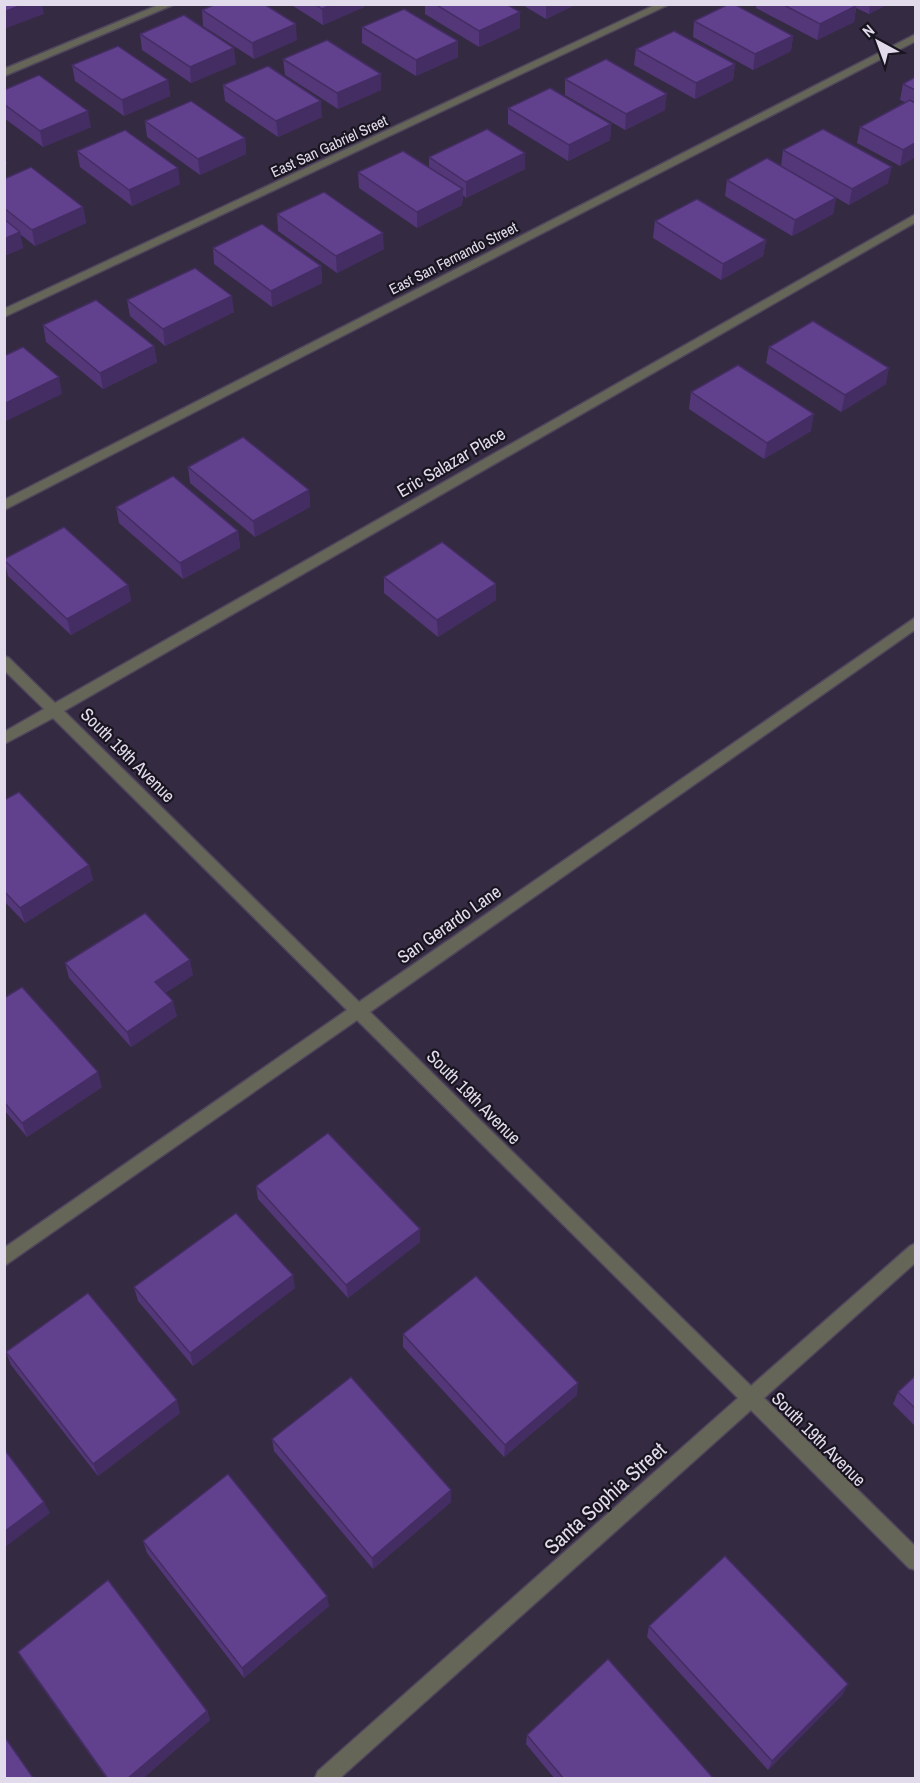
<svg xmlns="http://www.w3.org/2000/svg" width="920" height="1783" font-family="'Archivo Narrow',sans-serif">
<rect width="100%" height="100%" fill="#342a42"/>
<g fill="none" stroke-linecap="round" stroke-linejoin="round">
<defs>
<g id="minor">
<polygon points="161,4 175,4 4,76 4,69"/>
<polygon points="657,4 670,4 4,317 4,309"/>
<polygon points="916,34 916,41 4,510 4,500"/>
<polygon points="916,214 916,222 64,711 359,1002 916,617 916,629 370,1012 751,1386 910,1246 916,1243 916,1262 764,1398 916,1547 916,1570 909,1568 751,1410 340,1778 315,1778 318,1771 738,1398 357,1020 4,1266 4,1248 347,1010 53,718 4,744 4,732 44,709 4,670 4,656 9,658 55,703"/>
</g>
</defs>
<use href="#minor" stroke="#50465d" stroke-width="3"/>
<use href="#minor" fill="#656558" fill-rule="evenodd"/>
</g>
<g fill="#533779">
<polygon points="290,4 364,4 364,7 323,25"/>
<polygon points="425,4 506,4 520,28 479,47 425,14"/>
<polygon points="521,4 577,4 546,19"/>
<polygon points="757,4 888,4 869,14 856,8 854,22 817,40 756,8"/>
<polygon points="202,10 297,40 254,59 203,26"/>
<polygon points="694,21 793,36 791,51 753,70 693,37"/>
<polygon points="362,27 458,57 416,76 362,43"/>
<polygon points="140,34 236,64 191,83 142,50"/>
<polygon points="636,49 735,64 733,80 695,99 634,65"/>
<polygon points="283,59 381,90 338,109 285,75"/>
<polygon points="72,65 168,80 170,96 124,116 75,81"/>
<polygon points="915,77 915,157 900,166 857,143 860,127 905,102 900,100 903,84"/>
<polygon points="565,79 665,110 625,130 565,95"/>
<polygon points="223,85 322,117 278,137 225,101"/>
<polygon points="4,90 91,127 43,147 4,118"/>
<polygon points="508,108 611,124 610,140 568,161 508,124"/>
<polygon points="145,121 245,138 246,154 200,175 147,137"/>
<polygon points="783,150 888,183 849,205 781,166"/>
<polygon points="77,151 180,184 132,206 80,167"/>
<polygon points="429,157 525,169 466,198 463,195 462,205 417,228 359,188 358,172 429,167"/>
<polygon points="4,179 83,207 86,223 35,246 20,234 23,248 4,256"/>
<polygon points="727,180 836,198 833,214 792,236 725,196"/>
<polygon points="277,214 384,249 337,273 278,231"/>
<polygon points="655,221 766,240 763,256 721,280 653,238"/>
<polygon points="213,248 321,266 322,283 272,307 214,264"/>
<polygon points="127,300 234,312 165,346 130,316"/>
<polygon points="43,325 154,346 157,362 103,389 46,342"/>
<polygon points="769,347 886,384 841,412 766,363"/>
<polygon points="691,392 811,431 764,459 689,409"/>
<polygon points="188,467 309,490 310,507 255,537 190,483"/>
<polygon points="116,507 238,531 240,548 183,579 119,523"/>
<polygon points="4,559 128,585 131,601 71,635 8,576"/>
<polygon points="384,577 496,584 496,600 438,637 384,593"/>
<polygon points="4,800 89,865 93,880 25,923 4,901"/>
<polygon points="65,963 193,975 165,993 177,1016 131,1047 69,978"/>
<polygon points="4,998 102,1087 27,1137 4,1110"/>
<polygon points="256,1186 420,1242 348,1298 258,1199"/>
<polygon points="134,1287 295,1288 193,1366 138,1301"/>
<polygon points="403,1334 577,1395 504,1457 403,1347"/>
<polygon points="6,1352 180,1413 98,1476 11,1365"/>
<polygon points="915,1376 915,1426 893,1404 898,1392"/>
<polygon points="272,1439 451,1490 451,1502 373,1569 274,1451"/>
<polygon points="143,1541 329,1606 244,1678 147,1553"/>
<polygon points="649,1626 843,1694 768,1770 647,1637"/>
<polygon points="18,1652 207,1711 210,1720 142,1779 107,1779 24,1662"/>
<polygon points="527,1735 714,1779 555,1779 526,1744"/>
</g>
<g fill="#442d63">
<polygon points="24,4 42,4 44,14 4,29 4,12"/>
<polygon points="332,4 364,4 364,7 323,25 322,9"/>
<polygon points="546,4 577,4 546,19"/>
<polygon points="870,4 888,4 869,14"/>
<polygon points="856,6 854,22 817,40 820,24"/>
<polygon points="520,12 520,28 479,47 479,31"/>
<polygon points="296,24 297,40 254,59 252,43"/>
<polygon points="793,36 791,51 753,70 755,54"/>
<polygon points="458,41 458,57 416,76 416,60"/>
<polygon points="234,48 236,64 191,83 190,67"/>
<polygon points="735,64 733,80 695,99 696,83"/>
<polygon points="381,74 381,90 338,109 337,93"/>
<polygon points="168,80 170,96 124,116 122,100"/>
<polygon points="667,94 665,110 625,130 626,114"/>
<polygon points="321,101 322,117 278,137 276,121"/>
<polygon points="88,111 91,127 43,147 40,131"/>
<polygon points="611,124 610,140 568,161 569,145"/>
<polygon points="245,138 246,154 200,175 198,159"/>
<polygon points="915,143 915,157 900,166 903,150"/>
<polygon points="4,152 7,164 4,165"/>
<polygon points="525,153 525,169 466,198 466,182"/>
<polygon points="892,167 888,183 849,205 852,189"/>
<polygon points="178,168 180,184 132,206 129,190"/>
<polygon points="463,189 462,205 417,228 417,212"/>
<polygon points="836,198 833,214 792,236 795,220"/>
<polygon points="83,207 86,223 35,246 32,230"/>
<polygon points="20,232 23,248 4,256 4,239"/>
<polygon points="383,233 384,249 337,273 336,256"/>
<polygon points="766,240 763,256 721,280 723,264"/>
<polygon points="321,266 322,283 272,307 271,291"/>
<polygon points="232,296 234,312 165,346 163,329"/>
<polygon points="154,346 157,362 103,389 100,373"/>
<polygon points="889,368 886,384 841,412 845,395"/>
<polygon points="59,377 62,394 4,422 4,404"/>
<polygon points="814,414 811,431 764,459 767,443"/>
<polygon points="309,490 310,507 255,537 253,521"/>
<polygon points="238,531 240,548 183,579 180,563"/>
<polygon points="496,584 496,600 438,637 437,620"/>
<polygon points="128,585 131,601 71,635 67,619"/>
<polygon points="89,865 93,880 25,923 20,908"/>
<polygon points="190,960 193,975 159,997 155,982"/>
<polygon points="173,1001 177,1016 131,1047 127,1032"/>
<polygon points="98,1072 102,1087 27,1137 22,1123"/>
<polygon points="420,1229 420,1242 348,1298 346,1285"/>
<polygon points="293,1275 295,1288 193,1366 190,1353"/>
<polygon points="578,1383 577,1395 504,1457 505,1445"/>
<polygon points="177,1400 180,1413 98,1476 93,1464"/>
<polygon points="451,1490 451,1502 373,1569 372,1558"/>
<polygon points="44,1502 50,1513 4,1548 4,1532"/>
<polygon points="327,1596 329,1606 244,1678 242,1668"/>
<polygon points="848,1684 843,1694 768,1770 772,1761"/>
<polygon points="207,1711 210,1720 142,1779 127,1779"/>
</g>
<g fill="#61408d" stroke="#442d63" stroke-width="1.5">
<polygon points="4,4 24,4 4,12"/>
<polygon points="216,4 264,4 296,24 252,43 202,10"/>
<polygon points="314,4 332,4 322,9"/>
<polygon points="435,4 506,4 520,12 479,31"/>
<polygon points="729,4 734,4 793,36 755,54 694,21"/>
<polygon points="782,4 854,4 856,6 820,24"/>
<polygon points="404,9 458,41 416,60 362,27"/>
<polygon points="184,15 234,48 190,67 140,34"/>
<polygon points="674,31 735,64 696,83 636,49"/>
<polygon points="327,40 381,74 337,93 283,59"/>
<polygon points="118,46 168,80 122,100 72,65"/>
<polygon points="606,59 667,94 626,114 565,79"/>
<polygon points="268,66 321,101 276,121 223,85"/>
<polygon points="39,75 88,111 40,131 4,104 4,90"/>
<polygon points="915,77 915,90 903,84"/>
<polygon points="550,88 611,124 569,145 508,108"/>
<polygon points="910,100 915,103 915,143 903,150 860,127"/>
<polygon points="191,101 245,138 198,159 145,121"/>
<polygon points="487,129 525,153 466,182 429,157"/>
<polygon points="823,129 892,167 852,189 783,150"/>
<polygon points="125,130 178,168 129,190 77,151"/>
<polygon points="403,151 463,189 417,212 358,172"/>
<polygon points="767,158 836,198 795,220 727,180"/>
<polygon points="31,167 83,207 32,230 4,208 4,179"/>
<polygon points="324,192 383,233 336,256 277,214"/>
<polygon points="697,199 766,240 723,264 655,221"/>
<polygon points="4,219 20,232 4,239"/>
<polygon points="262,224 321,266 271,291 213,248"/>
<polygon points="195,268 232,296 163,329 127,300"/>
<polygon points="96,300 154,346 100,373 43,325"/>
<polygon points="813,321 889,368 845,395 769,347"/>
<polygon points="23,347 59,377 4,404 4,356"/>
<polygon points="738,365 814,414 767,443 691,392"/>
<polygon points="243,437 309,490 253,521 188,467"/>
<polygon points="173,476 238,531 180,563 116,507"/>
<polygon points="64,527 128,585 67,619 4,560 4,559"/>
<polygon points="442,542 496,584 437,620 384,577"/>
<polygon points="19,792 89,865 20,908 4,891 4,800"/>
<polygon points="145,913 190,960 155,982 173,1001 127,1032 65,963"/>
<polygon points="22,987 98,1072 22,1123 4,1102 4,998"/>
<polygon points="328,1133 420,1229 346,1285 256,1186"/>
<polygon points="236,1213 293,1275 190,1353 134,1287"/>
<polygon points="476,1276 578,1383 505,1445 403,1334"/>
<polygon points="88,1293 177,1400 93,1464 6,1352"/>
<polygon points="915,1376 915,1408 898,1392"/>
<polygon points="351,1377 451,1490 372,1558 272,1439"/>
<polygon points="4,1449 44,1502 4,1532"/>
<polygon points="228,1474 327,1596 242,1668 143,1541"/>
<polygon points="725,1556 848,1684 772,1761 649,1626"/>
<polygon points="108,1580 207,1711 127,1779 108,1779 18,1652"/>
<polygon points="608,1659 714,1779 564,1779 527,1735"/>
<polygon points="4,1736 34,1779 4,1779"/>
</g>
<g text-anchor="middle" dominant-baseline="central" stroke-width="4.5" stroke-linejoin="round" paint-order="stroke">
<g font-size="15" fill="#e1dbeb" stroke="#191520">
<text transform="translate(329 146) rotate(-25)">East San Gabriel Sreet</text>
<text transform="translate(453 258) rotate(-27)">East San Fernando Street</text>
</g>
<g font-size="18" fill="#e1dbeb" stroke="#191520">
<text transform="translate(451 462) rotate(-30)">Eric Salazar Place</text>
<text transform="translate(128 755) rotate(45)">South 19th Avenue</text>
<text transform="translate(449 924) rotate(-35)">San Gerardo Lane</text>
<text transform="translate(474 1097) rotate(45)">South 19th Avenue</text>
<text transform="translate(819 1439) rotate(45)">South 19th Avenue</text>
</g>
<g font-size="21" fill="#e1dbeb" stroke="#191520">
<text transform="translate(605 1498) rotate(-42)">Santa Sophia Street</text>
</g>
</g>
<rect width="920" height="1783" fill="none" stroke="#e1dbeb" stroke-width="12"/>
<g transform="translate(878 42) rotate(319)" stroke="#191520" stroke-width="4.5" paint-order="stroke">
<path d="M0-4.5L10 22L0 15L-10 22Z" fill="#e1dbeb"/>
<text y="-9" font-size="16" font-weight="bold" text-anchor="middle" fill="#e1dbeb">N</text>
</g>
</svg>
